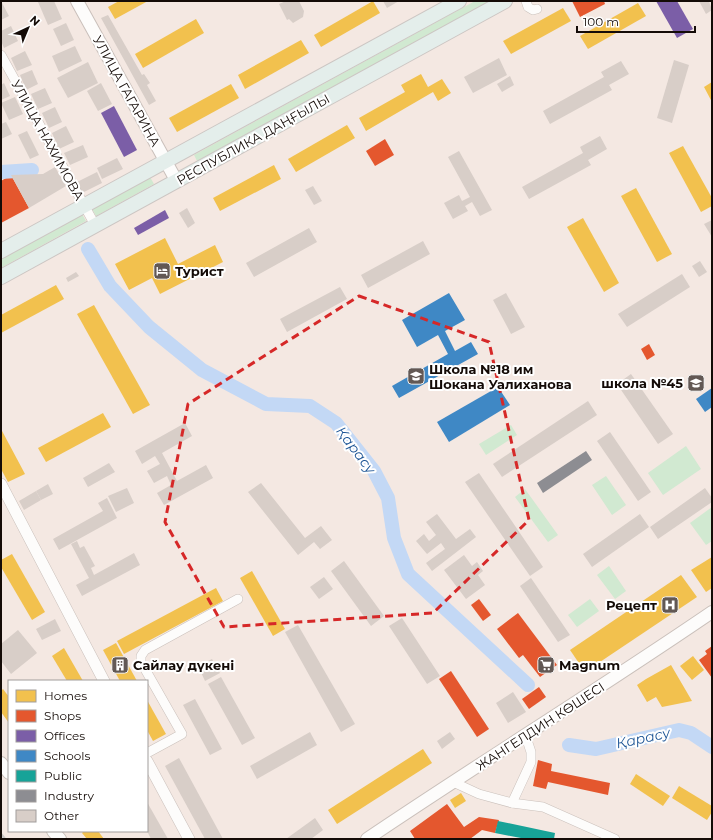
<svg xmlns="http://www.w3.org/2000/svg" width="713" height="840" font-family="Montserrat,sans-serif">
<rect width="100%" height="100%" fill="#f4e8e2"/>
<g fill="#d1e9d1">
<polygon points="475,1 490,1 197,161 194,155"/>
<polygon points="150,177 154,184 96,216 92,209"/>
<polygon points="82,214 86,221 1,268 1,259"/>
<polygon points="511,425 517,435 486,455 479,444"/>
<polygon points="686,446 701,469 663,495 648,473"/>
<polygon points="606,476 626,505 612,515 592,485"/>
<polygon points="525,489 558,535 548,542 515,497"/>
<polygon points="712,507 712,541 706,545 690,523"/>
<polygon points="609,566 626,591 615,599 597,575"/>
<polygon points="590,599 599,611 577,627 568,615"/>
</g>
<g fill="#f2c14e">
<polygon points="119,1 148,1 115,19 108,7"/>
<polygon points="373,1 380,13 321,47 314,35"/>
<polygon points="638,3 646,16 588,49 580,36"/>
<polygon points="563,8 571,21 511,54 503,41"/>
<polygon points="196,19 204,33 143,68 135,54"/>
<polygon points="301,40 309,53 245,89 238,75"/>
<polygon points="421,74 428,87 442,79 451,93 438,101 433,92 366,131 359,118 405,92 401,85"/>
<polygon points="712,82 712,102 704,87"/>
<polygon points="231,84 239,98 177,132 169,118"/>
<polygon points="347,125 355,138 296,172 288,159"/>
<polygon points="683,146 712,198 712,206 701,212 669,153"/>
<polygon points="274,165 281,179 220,211 213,198"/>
<polygon points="636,188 672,254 657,262 621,196"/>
<polygon points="583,218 619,283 604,292 567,227"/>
<polygon points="165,238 178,264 215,245 223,262 160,294 152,278 129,290 115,264"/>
<polygon points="56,285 64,299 1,333 1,315"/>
<polygon points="94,305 150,405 133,414 77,314"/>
<polygon points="103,413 111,427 46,462 38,448"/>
<polygon points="1,429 25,474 8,482 1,469"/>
<polygon points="12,554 45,612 32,620 1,567 1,560"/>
<polygon points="712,557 712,588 706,592 691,570"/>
<polygon points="252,571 285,629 273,636 240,578"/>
<polygon points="681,575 697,597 585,672 570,650"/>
<polygon points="216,588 223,601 124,654 117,641"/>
<polygon points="116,643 137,681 120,681 103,650"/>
<polygon points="64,648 83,681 67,681 52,656"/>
<polygon points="693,656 704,670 692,680 680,666"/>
<polygon points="671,665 692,701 662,707 656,697 647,702 637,685 646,679 650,686 646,679"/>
<polygon points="3,689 9,697 9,723 1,712 1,691"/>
<polygon points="147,700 166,734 153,741 147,730"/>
<polygon points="423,749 432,763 337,824 328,810"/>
<polygon points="636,774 670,796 663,806 630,784"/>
<polygon points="679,786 712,806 712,812 707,820 672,798"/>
<polygon points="461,793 466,801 455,808 450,800"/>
<polygon points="84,831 98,831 104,839 87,839 82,833"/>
</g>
<g fill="#e4572e">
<polygon points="572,1 604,1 605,4 580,17"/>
<polygon points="385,139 394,155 375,166 366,151"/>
<polygon points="11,175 29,208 1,223 1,181"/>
<polygon points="649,344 655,355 647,360 641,349"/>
<polygon points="479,599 491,615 483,621 471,605"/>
<polygon points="518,613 557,665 540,677 523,655 519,658 497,629"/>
<polygon points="712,646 712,678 699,660 707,654 705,651"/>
<polygon points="451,671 489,729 477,737 439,679"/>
<polygon points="539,687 546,697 529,709 522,699"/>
<polygon points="538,760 552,764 551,771 610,783 608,795 548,782 546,789 533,786"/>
<polygon points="447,804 464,827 479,817 499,820 495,833 482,830 470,839 415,839 410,831"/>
</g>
<g fill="#7b5ea7">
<polygon points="656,1 677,1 693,29 677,38"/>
<polygon points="114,106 137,150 124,157 101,113"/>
<polygon points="165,210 169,218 138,235 134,228"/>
</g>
<g fill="#3f88c5">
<polygon points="449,293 465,320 445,331 455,351 471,342 478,354 399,398 392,386 448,354 438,335 417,347 402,320"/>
<polygon points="498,387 510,405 449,442 437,422"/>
<polygon points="712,388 712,407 705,412 696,399"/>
</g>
<polygon fill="#17a398" points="498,821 555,833 554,839 526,839 495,833"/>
<polygon fill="#8d8d92" points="586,451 592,460 543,493 537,483"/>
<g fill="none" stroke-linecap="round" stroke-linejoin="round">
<g stroke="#c3d8f5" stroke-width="14">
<polyline points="1,172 32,170"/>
<polyline points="88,249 110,286 149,327 202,370 266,404 310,406 336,423 374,471 388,498 394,538 408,574 528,685"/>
<polyline points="569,745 596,749 679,730 691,733 712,747"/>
</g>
</g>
<g fill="#d8cec8">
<polygon points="1,1 9,16 1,20"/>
<polygon points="54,1 62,19 48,25 38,2"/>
<polygon points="286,1 299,1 304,11 303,17 293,23 289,19 287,20 279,4"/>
<polygon points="383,1 399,1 387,8"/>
<polygon points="699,1 709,1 712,10 706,14"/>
<polygon points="108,15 142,75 144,74 150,83 147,85 156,101 149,105 101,18"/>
<polygon points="66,23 74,40 61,46 53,29"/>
<polygon points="11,26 18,41 4,48 1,41 1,31"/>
<polygon points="75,46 82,61 59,72 52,56"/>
<polygon points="25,51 32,65 17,71 11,58"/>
<polygon points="499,58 507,75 473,93 464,77"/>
<polygon points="674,60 689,65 672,123 657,118"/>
<polygon points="621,61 629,74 609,85 612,90 550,124 543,111 604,77 601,72"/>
<polygon points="88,62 98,83 68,98 57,78"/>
<polygon points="32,70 38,84 26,90 20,75"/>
<polygon points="510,76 514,85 502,92 497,84"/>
<polygon points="4,83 10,96 1,100 1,85"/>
<polygon points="101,83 112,104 98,111 87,91"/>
<polygon points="45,88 52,103 38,109 31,94"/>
<polygon points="15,97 23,114 9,120 1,103"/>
<polygon points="55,107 62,122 49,128 42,113"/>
<polygon points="6,122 12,134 1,139 1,124"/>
<polygon points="66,126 74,142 59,149 52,133"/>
<polygon points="27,131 39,155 30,159 18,135"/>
<polygon points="600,136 607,149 588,160 591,165 529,199 522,187 583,153 580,147"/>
<polygon points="83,145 88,157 70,165 64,153"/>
<polygon points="459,151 492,210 480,216 472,202 465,206 468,211 453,219 444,203 459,195 462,201 470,197 448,157"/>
<polygon points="117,158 123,169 102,179 97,168"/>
<polygon points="55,167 66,186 29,208 11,175 43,174"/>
<polygon points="97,172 102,183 82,193 77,182"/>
<polygon points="313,186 322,201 314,205 305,190"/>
<polygon points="187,208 195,223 188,228 179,213"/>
<polygon points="712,220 712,237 704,224"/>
<polygon points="309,228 317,242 254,277 246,263"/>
<polygon points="423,241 430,254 368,288 361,275"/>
<polygon points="700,261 707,272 699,277 692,266"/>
<polygon points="76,272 79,276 68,282 66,278"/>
<polygon points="682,274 690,287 627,327 618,314"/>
<polygon points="340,287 347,299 287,332 280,319"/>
<polygon points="506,293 525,327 511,334 493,300"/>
<polygon points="631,374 673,434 658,444 617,384"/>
<polygon points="588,401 597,415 502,477 493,464"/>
<polygon points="185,423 192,436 162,453 177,481 206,465 213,478 164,505 157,493 171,485 167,476 154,483 147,471 160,464 155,456 142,464 135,451"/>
<polygon points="610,432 651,492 638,501 597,441"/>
<polygon points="109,463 115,472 88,487 83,478"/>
<polygon points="479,473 543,567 530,576 465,482"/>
<polygon points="261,483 305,538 321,526 332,540 320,549 314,542 298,555 248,492"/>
<polygon points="48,484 53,494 41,500 36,491"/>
<polygon points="127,488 134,503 116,512 108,496"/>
<polygon points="705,488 712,498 712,502 658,539 650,527"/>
<polygon points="36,491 41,500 24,510 19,501"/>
<polygon points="107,498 117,518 59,550 53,539 103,511 98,503"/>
<polygon points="437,514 456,539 470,529 476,537 432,571 426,563 445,549 441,543 427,554 416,541 424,534 429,541 436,535 426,522"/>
<polygon points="640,514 649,527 592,567 583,554"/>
<polygon points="77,541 80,548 84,546 95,566 91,568 94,575 134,553 140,565 82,596 76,585 89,578 71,544"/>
<polygon points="464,555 472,566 477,562 483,571 478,575 485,585 466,599 444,570"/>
<polygon points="344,561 384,616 371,626 331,571"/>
<polygon points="324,577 333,589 319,599 310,587"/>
<polygon points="531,578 570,635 558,642 520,586"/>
<polygon points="402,618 440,676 427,684 389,626"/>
<polygon points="55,619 61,631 42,640 36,629"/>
<polygon points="298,625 355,724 341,732 285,632"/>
<polygon points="18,630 37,653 11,674 1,661 1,644"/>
<polygon points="212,659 220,673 205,681 198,666"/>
<polygon points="221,677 255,738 242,745 208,684"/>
<polygon points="513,692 526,712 508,723 496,703"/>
<polygon points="195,699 222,749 210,755 183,705"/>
<polygon points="310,732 317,745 257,779 250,766"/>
<polygon points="450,732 455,739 442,749 437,741"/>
<polygon points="179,758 223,839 205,839 165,766"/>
<polygon points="147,802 168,839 151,839 147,831"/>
<polygon points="315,818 323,830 311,839 286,839"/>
</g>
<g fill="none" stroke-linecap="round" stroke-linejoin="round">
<defs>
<g id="minor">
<polyline points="526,1 528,7 533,10 537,9"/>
<polyline points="1,55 95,225"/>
<polyline points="147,753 182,734 141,662 141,656 145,650 238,599"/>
<polyline points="453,782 479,794 512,803 543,807 615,839"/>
<polyline points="512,803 531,762 531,752 525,734"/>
</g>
<g id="tertiary">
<polyline points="1,484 104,681"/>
<polyline points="147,761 189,839"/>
</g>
<g id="secondary">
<polyline points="77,1 176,180"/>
<polyline points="1,763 9,773"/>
<polyline points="53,831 60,839"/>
<path d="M 367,839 C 481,762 598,690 712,612"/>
</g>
<g id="primary">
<polyline points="1,251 459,1"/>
<polyline points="1,277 505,1"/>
</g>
</defs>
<use href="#minor" stroke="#cac0bb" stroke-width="10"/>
<use href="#tertiary" stroke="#cac0bb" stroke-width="12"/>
<use href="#secondary" stroke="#cac0bb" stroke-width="14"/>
<use href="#primary" stroke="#ccc6c3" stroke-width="16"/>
<use href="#minor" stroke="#fdfcfb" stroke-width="9"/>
<use href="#tertiary" stroke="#fdfcfb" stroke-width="11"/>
<use href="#secondary" stroke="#fdfcfb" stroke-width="12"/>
<use href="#primary" stroke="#e4eeeb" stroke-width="14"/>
<polyline stroke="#c9c6c4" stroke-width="2.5" points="1,834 5,839"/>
</g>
<path fill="none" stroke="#d62828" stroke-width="3" stroke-dasharray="8 5" stroke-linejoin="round" d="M 359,296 L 489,342 L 529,520 L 433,613 L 224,627 L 165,522 L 188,404 Z"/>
<defs>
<symbol id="hotel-square" viewBox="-11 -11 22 22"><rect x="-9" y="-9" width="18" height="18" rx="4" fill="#625854" stroke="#fff"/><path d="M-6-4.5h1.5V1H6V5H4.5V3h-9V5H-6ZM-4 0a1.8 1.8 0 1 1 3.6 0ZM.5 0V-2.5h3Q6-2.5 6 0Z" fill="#fff"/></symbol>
<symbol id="school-square" viewBox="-11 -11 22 22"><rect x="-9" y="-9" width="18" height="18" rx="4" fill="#625854" stroke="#fff"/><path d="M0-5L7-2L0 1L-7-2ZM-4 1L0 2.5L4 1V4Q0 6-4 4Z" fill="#fff"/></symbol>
<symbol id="hospital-square" viewBox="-11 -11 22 22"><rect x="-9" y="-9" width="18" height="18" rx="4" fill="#625854" stroke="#fff"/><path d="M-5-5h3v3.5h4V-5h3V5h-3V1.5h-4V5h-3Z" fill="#fff"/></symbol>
<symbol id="building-square" viewBox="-11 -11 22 22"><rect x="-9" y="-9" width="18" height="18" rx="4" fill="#625854" stroke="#fff"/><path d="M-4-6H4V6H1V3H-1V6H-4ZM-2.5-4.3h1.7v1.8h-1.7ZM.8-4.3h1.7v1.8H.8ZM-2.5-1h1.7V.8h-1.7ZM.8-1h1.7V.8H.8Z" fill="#fff"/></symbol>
<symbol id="supermarket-square" viewBox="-11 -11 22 22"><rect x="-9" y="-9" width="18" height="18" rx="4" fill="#625854" stroke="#fff"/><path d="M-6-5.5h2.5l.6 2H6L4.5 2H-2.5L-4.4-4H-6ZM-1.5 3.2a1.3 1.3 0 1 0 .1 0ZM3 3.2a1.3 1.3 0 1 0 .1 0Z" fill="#fff"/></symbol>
</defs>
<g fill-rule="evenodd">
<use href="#hotel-square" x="152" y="261" width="20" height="20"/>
<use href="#school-square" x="406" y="366" width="20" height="20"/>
<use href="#school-square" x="686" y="373" width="20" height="20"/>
<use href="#hospital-square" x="660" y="595" width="20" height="20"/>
<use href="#building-square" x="110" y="655" width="20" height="20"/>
<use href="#supermarket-square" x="536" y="655" width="20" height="20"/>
</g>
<g text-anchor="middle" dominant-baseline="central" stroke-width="4" stroke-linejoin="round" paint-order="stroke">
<g font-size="13" fill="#140b07" stroke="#fff">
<text transform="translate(127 91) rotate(61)">УЛИЦА ГАГАРИНА</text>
<text transform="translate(253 139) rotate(-29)">РЕСПУБЛИКА ДАҢҒЫЛЫ</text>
<text transform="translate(48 140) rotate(61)">УЛИЦА НАХИМОВА</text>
<text transform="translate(540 726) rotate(-33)">ЖАНГЕЛДИН КӨШЕСІ</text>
</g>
<g font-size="13" font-weight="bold" fill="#140b07" stroke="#fff" text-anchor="start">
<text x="175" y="271">Турист</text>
<text x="429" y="369">Школа №18 им<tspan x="429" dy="15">Шокана Уалиханова</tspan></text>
<text x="683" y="383" text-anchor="end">школа №45</text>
<text x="657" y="605" text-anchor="end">Рецепт</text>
<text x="133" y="665">Сайлау дүкені</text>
<text x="559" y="665">Magnum</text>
</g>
<g font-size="14" font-style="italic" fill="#1c5495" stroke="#fff">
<text transform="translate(356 450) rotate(53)">Қарасу</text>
<text transform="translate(643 738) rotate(-12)">Қарасу</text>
</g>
</g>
<rect width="713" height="840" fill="none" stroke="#140b07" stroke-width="4"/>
<rect x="8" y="680" width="140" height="152" fill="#ffffff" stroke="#a19d9c"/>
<rect x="16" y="690" width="20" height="12" fill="#f2c14e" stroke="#a19d9c"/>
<text x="44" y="700" font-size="12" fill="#140b07">Homes</text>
<rect x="16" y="710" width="20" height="12" fill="#e4572e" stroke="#a19d9c"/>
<text x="44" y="720" font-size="12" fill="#140b07">Shops</text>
<rect x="16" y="730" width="20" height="12" fill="#7b5ea7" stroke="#a19d9c"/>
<text x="44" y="740" font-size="12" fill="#140b07">Offices</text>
<rect x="16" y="750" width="20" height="12" fill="#3f88c5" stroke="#a19d9c"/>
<text x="44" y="760" font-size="12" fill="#140b07">Schools</text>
<rect x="16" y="770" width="20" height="12" fill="#17a398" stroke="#a19d9c"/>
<text x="44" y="780" font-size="12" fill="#140b07">Public</text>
<rect x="16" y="790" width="20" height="12" fill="#8d8d92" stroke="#a19d9c"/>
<text x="44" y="800" font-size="12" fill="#140b07">Industry</text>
<rect x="16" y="810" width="20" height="12" fill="#d8cec8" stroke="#a19d9c"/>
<text x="44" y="820" font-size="12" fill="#140b07">Other</text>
<g transform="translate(28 28) rotate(44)" stroke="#ffffff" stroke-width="3" paint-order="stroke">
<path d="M0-3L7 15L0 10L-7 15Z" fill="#140b07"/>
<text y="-6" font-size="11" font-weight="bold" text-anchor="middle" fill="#140b07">N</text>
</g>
<path d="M577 26v6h118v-6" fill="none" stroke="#140b07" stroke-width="2"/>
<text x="583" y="26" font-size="12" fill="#140b07" stroke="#ffffff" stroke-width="3" paint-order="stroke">100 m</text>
</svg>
